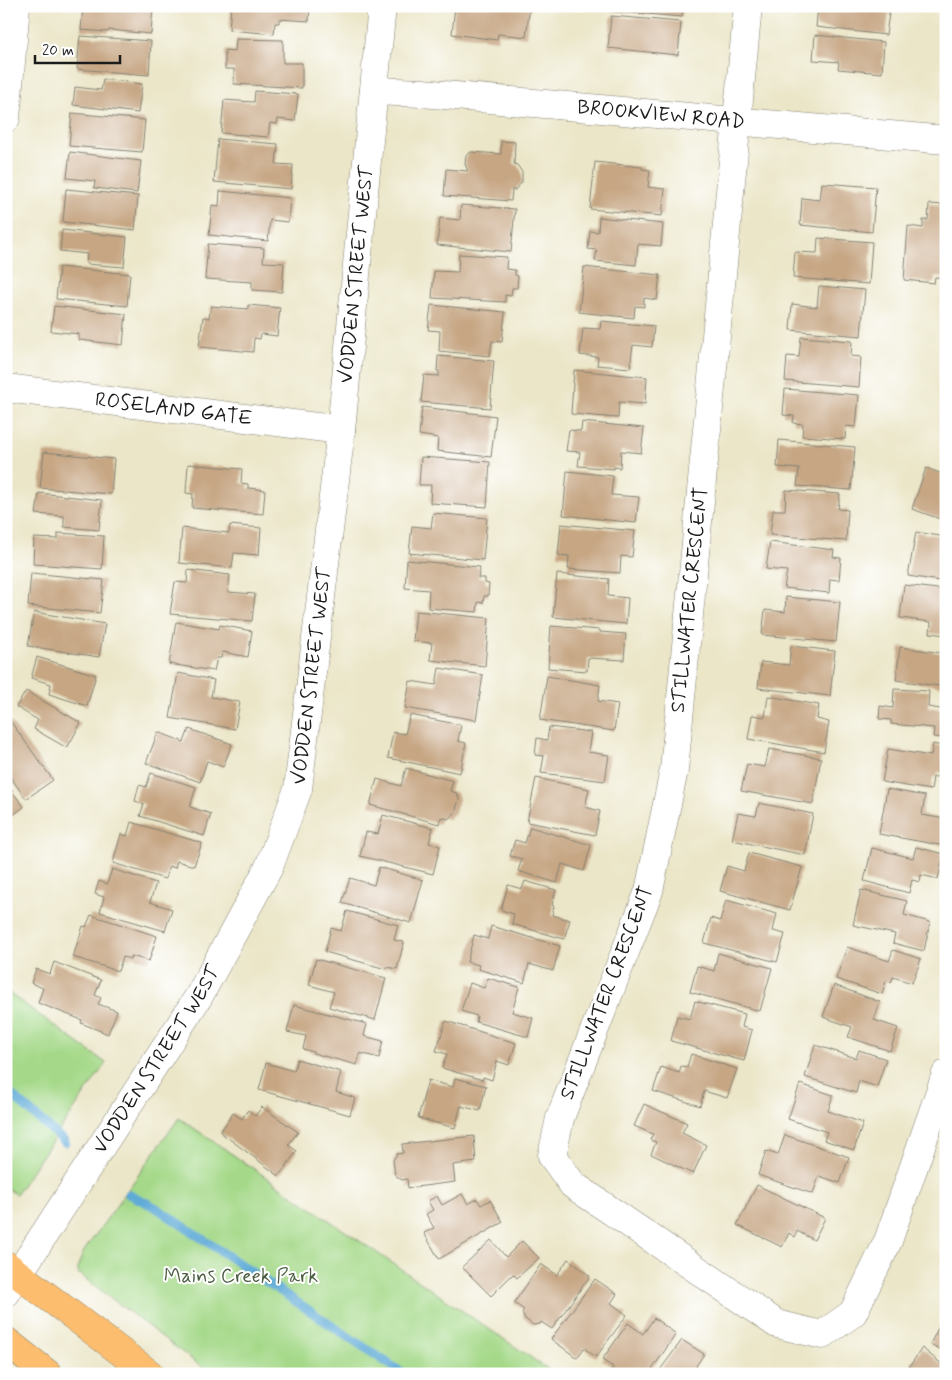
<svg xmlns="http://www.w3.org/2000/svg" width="952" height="1380" font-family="Mynerve,sans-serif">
<rect width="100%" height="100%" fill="#fff"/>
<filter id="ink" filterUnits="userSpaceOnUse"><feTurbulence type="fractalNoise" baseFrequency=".02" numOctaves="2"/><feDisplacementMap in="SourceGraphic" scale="10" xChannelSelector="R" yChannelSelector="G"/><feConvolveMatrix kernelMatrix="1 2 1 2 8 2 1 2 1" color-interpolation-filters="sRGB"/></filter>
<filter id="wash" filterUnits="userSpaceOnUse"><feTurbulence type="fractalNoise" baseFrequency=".0096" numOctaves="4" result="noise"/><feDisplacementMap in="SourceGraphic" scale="20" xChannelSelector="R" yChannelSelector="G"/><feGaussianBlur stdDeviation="1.12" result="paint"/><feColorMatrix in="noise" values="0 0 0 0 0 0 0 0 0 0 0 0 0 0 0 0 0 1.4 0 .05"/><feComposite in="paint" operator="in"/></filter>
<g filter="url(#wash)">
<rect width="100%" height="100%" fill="#ebe6c8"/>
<g fill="#a5d989" stroke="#607a52">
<polygon points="6,991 106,1063 16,1194 6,1188"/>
<polygon points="179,1118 555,1374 211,1374 78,1273 78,1266 84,1251"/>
</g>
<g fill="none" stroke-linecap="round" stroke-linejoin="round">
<g stroke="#5faad7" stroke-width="9">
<polyline points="6,1090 65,1142"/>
<polyline points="129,1194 155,1207 404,1374"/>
</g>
</g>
<g id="blocks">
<g fill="#c6a683">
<polygon points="83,6 153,6 151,34 109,30 108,32 81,30"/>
<polygon points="231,6 310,6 309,21 279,19 279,23 275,23 274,34 229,30"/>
<polygon points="455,6 530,6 526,37 498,34 497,40 452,34"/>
<polygon points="611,6 683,6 682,17 611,11"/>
<polygon points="818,6 890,6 886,35 816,27"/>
<polygon points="611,16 681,22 678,55 608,48"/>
<polygon points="815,35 884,42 882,73 838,69 839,62 813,60"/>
<polygon points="80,36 151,41 149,75 77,69"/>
<polygon points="236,39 283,40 283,63 302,63 302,88 234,84 234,69 225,69 225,50 235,51"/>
<polygon points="103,79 142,84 138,113 73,105 75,87 101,90"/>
<polygon points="255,91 298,94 295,121 278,119 277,124 270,123 268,137 221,133 224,100 254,102"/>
<polygon points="72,113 145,120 142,152 69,146"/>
<polygon points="218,139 278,144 276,164 293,165 291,189 214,182"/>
<polygon points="501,141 515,142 514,164 517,165 522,172 522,182 515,190 512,190 511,201 444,196 446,169 468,171 465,164 466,156 471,152 501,154"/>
<polygon points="70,152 141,161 137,193 94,188 95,181 67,178"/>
<polygon points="595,162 642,167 642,169 650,170 648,187 665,189 662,216 590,209"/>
<polygon points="822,183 876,187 872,232 800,225 802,198 820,200"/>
<polygon points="66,189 138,196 135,230 63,222"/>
<polygon points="220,191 290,198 288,222 270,220 268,241 209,235 212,205 219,206"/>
<polygon points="929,204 946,205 946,278 935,277 934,283 904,280 908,226 923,228 923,220 928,220"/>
<polygon points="461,205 515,209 511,252 437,245 440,218 460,220"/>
<polygon points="599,217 663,224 661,246 638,244 636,265 595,261 597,250 588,249 590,231 598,232"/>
<polygon points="62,230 127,237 124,267 86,264 87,254 60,251"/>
<polygon points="818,238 872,242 869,284 793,278 795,252 817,253"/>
<polygon points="208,244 264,248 263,262 284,263 282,292 252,290 252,282 205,279"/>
<polygon points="459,254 507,257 506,269 515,270 515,275 518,276 517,288 512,288 511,296 505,295 505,302 432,298 434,271 458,272"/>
<polygon points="59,267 130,274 127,306 56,299"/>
<polygon points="584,267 660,275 657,300 644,298 644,307 635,306 634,318 579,312"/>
<polygon points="819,286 865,290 861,336 790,330 792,304 817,307"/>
<polygon points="248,305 280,308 277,336 261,334 260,339 254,338 253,352 199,347 203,317 209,318 211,306 248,309"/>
<polygon points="431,305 505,312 502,342 492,341 490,356 439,351 440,331 428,330"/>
<polygon points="54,306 126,314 123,345 79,340 79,334 51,331"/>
<polygon points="601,321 654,326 652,347 633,345 630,368 597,365 598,357 580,355 583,328 600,329"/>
<polygon points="801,337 852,341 851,356 861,357 859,387 785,381 787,356 799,357"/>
<polygon points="438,356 494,361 490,408 421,402 424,375 439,376 439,371 437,371"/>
<polygon points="574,370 647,377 645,404 619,402 618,418 571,414"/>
<polygon points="785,389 859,395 856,427 846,426 845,439 802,436 803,424 793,423 794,416 783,415"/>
<polygon points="422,407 496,416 491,457 437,451 438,438 419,435"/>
<polygon points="582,422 644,428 641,453 621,451 620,468 614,467 614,469 578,466 580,452 566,451 569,430 581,431"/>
<polygon points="779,440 855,447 851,490 797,486 799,469 777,467"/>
<polygon points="44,452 114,459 111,494 40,488"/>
<polygon points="421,457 490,462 487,507 430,503 431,485 419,485"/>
<polygon points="188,464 242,469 241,483 248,484 248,488 265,490 263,514 192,508 193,494 186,493"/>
<polygon points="926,468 946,475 946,521 912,509"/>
<polygon points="567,471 613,476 611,495 639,497 636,523 563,515"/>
<polygon points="786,490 840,494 838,509 848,510 846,541 770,535 773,510 785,510"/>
<polygon points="39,493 102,500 99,530 64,527 64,516 36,514"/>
<polygon points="433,513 487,518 483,560 409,553 412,526 431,528"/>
<polygon points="561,524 635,531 632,557 621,556 620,573 568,569 569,556 558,555"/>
<polygon points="230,525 261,528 259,555 234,553 232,568 179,563 182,528 229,533"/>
<polygon points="916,532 946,537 946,582 908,576"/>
<polygon points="58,533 104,536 102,569 33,564 34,538 58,539"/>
<polygon points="770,542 834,550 833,557 841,558 839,580 830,579 829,593 784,588 787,571 766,569"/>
<polygon points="407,560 480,567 478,578 485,578 485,583 489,584 488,596 484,596 483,603 478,602 477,612 428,608 429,590 405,588"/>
<polygon points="188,570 230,575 228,592 255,594 252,621 170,614 175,582 187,583"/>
<polygon points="31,573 104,580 100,613 28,606"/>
<polygon points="557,574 609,579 608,596 628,598 626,624 553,617"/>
<polygon points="904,585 946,590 946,635 930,633 931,622 900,618"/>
<polygon points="786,597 840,602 836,642 762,635 765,610 785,612"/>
<polygon points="416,611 489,618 485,666 430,660 432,643 413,641"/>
<polygon points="34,612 105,624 99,657 28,646"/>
<polygon points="176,622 219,629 220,625 252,631 248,657 223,652 221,658 217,658 214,671 169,664"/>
<polygon points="551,626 600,630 600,632 626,634 624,660 588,658 587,671 548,668"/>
<polygon points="943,641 946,642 946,687 896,680 900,647 942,653"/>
<polygon points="791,646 835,651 830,696 758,688 761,662 789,665"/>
<polygon points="37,657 96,675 87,706 49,694 51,684 31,678"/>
<polygon points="439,668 483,675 476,720 405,708 410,681 436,685"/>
<polygon points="178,673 214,680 211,697 240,702 235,729 170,718"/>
<polygon points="547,676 600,685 598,701 618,704 614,731 540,720"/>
<polygon points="894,689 929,691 928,707 946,710 946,738 933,737 934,728 891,724 891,720 879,719 880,706 893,708"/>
<polygon points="26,691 81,723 67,748 34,729 38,720 16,707"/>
<polygon points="768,696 819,705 817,719 829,722 824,752 748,739 752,715 765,717"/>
<polygon points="410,715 461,725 458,741 466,743 460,773 388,758 393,732 405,734"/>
<polygon points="11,722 53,780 26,799 6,771 6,725"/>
<polygon points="549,727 591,732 588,752 609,755 605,781 541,773 544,756 535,755 537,738 547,740"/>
<polygon points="189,729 232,744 223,767 207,761 200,782 146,763 158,732 184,742"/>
<polygon points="933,744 946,747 946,773 938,772 937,777 933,777 931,790 882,782 888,749 931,756"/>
<polygon points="769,749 821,758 813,804 741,791 747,764 765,767"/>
<polygon points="406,768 453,781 450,791 457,793 459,799 455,813 448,819 441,817 439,824 370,805 377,779 401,786"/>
<polygon points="151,773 196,787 190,807 211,814 204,836 140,816 144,804 135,801 139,785 146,787"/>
<polygon points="536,778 589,789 585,807 600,811 595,835 527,822"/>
<polygon points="6,783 24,807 6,820"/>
<polygon points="887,789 925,796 922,815 946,819 945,846 879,834"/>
<polygon points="759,803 813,814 805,855 732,840 738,813 756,816"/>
<polygon points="383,815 433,828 429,843 440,846 433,874 360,856 366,832 378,834"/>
<polygon points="131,822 202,843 194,866 177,861 175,868 169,866 165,879 113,863 121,834 127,836"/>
<polygon points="530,827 591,845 584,871 562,864 557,883 518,871 522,859 510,856 515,840 525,843"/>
<polygon points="916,847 944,854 938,879 921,875 920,882 912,880 909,893 864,881 872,848 913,858"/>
<polygon points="749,853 802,867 790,910 720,891 727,866 744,871"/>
<polygon points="379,867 423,880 411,923 342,903 350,878 374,885"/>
<polygon points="112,869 156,883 150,902 172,909 165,931 100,912 104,897 95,894 99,881 107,884"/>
<polygon points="525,881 556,890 552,905 554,906 552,915 570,920 564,939 512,924 514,914 501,910 508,885 522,889"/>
<polygon points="861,890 907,901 904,915 930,922 924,951 893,943 895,934 853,925"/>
<polygon points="726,900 777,914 773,931 785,934 777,962 704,943 711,918 720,921"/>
<polygon points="347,911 398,925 394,940 404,942 397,969 387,967 386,969 325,952 331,928 341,931"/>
<polygon points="91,915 157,936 149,961 131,956 130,959 123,957 118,971 73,957 83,926 86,927"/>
<polygon points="491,926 560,946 553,971 529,964 524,983 478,969 479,965 467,962 474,935 488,939"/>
<polygon points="847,947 889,961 893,950 921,959 912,983 893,977 891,982 886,981 882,994 836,979"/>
<polygon points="718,953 772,968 760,1011 690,992 697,966 714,971"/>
<polygon points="316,959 386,978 375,1020 329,1007 334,992 309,985"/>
<polygon points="54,962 101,980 95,995 101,998 98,1004 117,1011 108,1034 81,1023 82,1020 38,1003 43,988 31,983 36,969 50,974"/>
<polygon points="488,978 519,987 512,1012 533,1018 528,1037 476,1022 477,1016 461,1011 470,983 484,988"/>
<polygon points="834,985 880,1002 874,1020 898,1028 890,1051 848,1037 852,1027 823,1017"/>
<polygon points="695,1001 745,1014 742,1027 752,1030 744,1061 671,1041 677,1016 690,1019"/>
<polygon points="294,1005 367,1024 364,1036 383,1041 379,1058 360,1053 357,1065 313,1053 313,1052 303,1049 306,1036 287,1032"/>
<polygon points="446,1021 516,1043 509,1065 497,1061 492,1080 483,1077 483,1080 442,1068 447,1054 436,1051"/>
<polygon points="815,1045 856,1058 859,1050 886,1059 877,1087 859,1081 856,1093 805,1077"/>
<polygon points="691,1054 737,1069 727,1098 704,1091 700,1106 653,1091 661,1067 679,1073 681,1066 687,1067"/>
<polygon points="297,1059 341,1072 336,1092 355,1098 350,1115 259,1090 266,1063 294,1071"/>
<polygon points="455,1078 486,1086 480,1111 461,1106 455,1128 418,1118 428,1080 453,1087"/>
<polygon points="800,1084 833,1095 828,1111 863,1123 854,1150 824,1140 827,1132 788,1119"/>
<polygon points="644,1104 687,1123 682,1133 706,1145 693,1174 651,1154 656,1142 650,1140 653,1134 634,1126"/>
<polygon points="262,1107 298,1132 288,1145 297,1151 279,1176 220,1132 233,1113 242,1119 248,1110 255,1116"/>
<polygon points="785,1135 849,1157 840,1183 819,1176 813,1194 758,1175 766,1151 778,1155"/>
<polygon points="474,1136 476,1162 453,1165 455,1182 408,1188 407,1179 402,1180 395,1175 393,1160 397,1154 403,1153 402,1144"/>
<polygon points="757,1185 825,1218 814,1240 797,1231 795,1237 789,1233 782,1247 737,1225"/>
<polygon points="462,1194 468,1204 477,1199 481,1205 490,1200 503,1222 439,1259 424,1233 434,1228 426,1214 433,1210 428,1201 437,1196 442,1205"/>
<polygon points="491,1240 506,1257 522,1241 539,1258 517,1278 513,1274 491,1296 462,1267"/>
<polygon points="568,1259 590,1276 552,1329 541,1322 540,1324 533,1325 524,1318 522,1312 524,1310 514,1303 541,1264 557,1275"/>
<polygon points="595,1279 617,1294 611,1303 627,1315 596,1357 584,1348 577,1358 551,1339"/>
<polygon points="654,1318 676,1334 649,1374 609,1374 613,1367 602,1360 628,1323 643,1334"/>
<polygon points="942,1321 946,1323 946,1352 930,1344"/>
<polygon points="682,1340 704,1354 694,1369 701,1374 657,1374"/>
<polygon points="922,1348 943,1365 946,1364 946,1374 913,1374 907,1370"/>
</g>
</g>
</g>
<g filter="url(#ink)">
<use href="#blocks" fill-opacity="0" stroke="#848172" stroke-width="1"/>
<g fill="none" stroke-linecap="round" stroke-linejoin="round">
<defs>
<g id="minor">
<polyline points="748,6 674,770 649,891 560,1118 552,1156 573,1185 777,1324 822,1335 853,1313 888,1241 946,1074"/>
<path id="s1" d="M 374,91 L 422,93 L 946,140"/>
<polyline points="6,118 16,6"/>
<path id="s2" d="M 6,388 L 341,430"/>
<path id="s3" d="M 6,1293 L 199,996 L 269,867 L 298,789 L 341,430 L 382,6"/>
</g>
<g id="major">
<polyline points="6,1265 150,1374"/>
<polyline points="6,1341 48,1374"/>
</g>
</defs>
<use href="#minor" stroke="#848172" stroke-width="29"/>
<use href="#major" stroke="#848172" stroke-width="29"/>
<use href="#minor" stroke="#fff" stroke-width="28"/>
<use href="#major" stroke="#fcbd6e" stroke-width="28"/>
</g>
</g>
<g text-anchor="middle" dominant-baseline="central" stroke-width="4" stroke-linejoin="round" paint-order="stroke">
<g font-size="20" fill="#1c1c1c" stroke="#fff">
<text stroke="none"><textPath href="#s1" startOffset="288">BROOKVIEW ROAD</textPath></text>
<text stroke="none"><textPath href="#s3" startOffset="1102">VODDEN STREET WEST</textPath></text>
<text stroke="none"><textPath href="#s2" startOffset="169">ROSELAND GATE</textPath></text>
<text transform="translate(690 600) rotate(-84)">STILLWATER CRESCENT</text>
<text stroke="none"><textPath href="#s3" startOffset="698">VODDEN STREET WEST</textPath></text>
<text transform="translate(607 993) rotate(-69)">STILLWATER CRESCENT</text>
<text stroke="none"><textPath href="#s3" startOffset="278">VODDEN STREET WEST</textPath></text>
</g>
<g font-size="20" fill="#4c5e42" stroke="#fff">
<text x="241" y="1276">Mains Creek Park</text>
</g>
</g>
<rect width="952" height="1380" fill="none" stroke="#fff" stroke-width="25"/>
<path d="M35 55v8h85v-8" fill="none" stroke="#1c1c1c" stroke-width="2.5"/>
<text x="42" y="55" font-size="15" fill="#1c1c1c" stroke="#ffffff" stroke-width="4" paint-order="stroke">20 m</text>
</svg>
